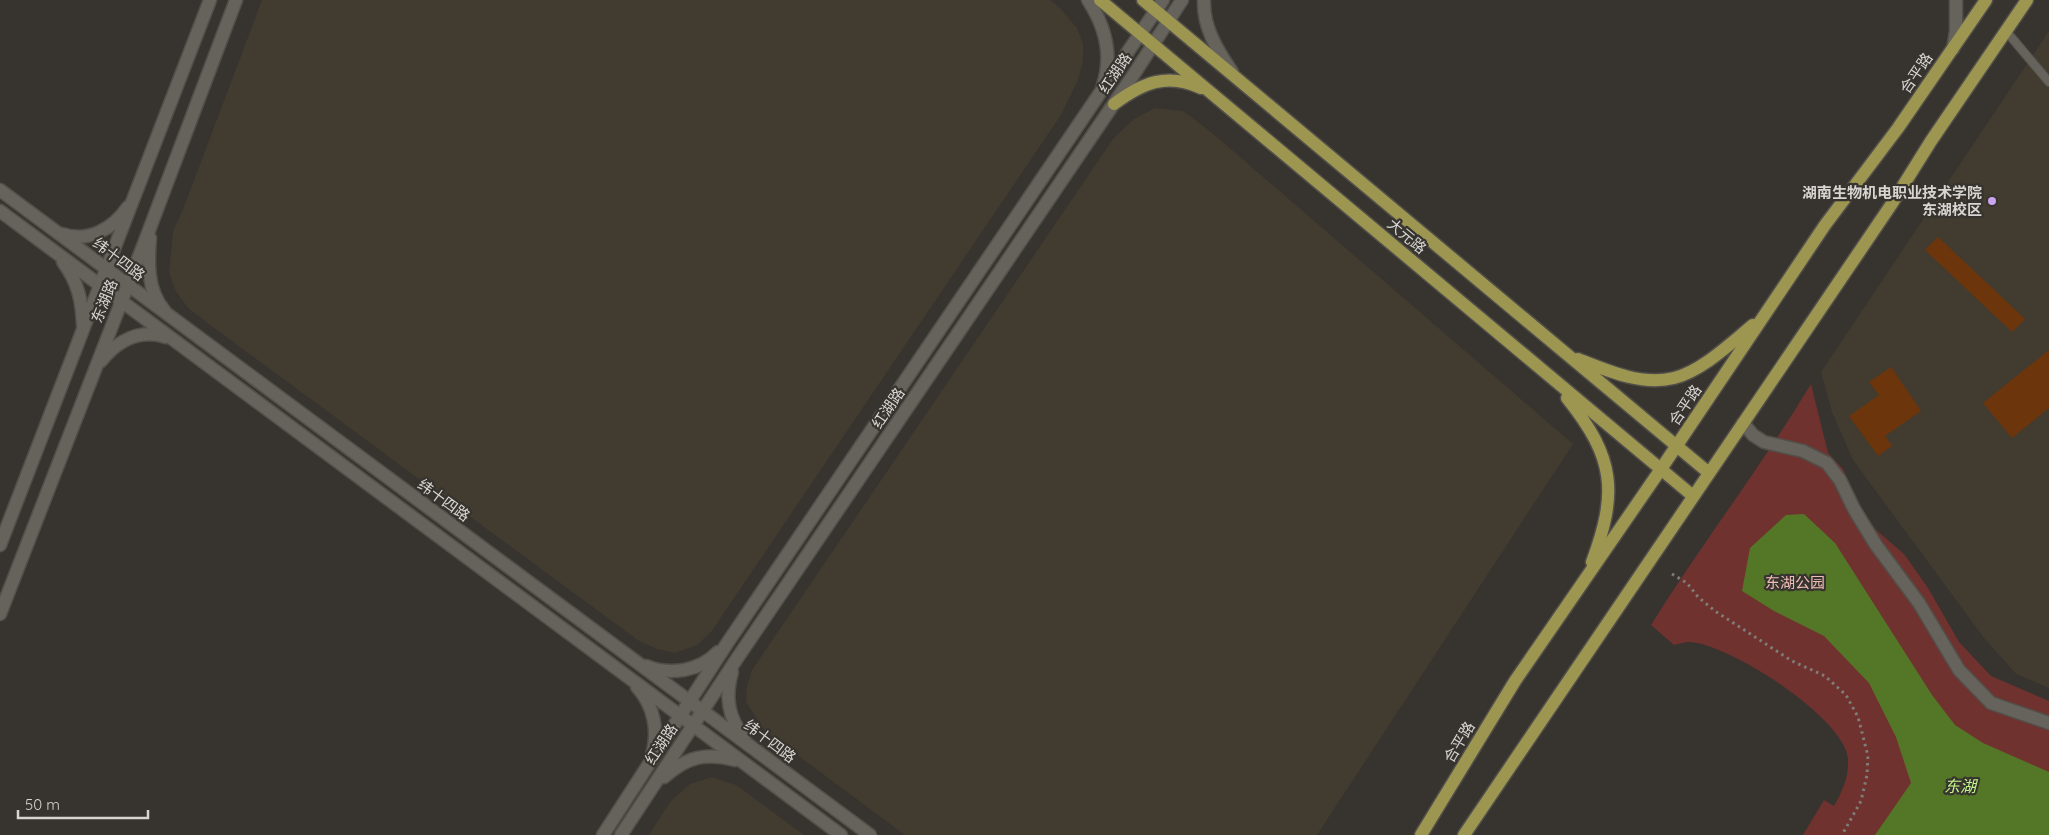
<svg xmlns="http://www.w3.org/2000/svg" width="2049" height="835" font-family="Quicksand,'Noto Sans SC',sans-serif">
<rect width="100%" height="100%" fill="#37332e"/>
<g fill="#423b30">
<polygon points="262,0 1050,0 1061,9 1077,28 1083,44 1083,61 1078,80 1061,115 711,632 697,645 675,653 657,649 639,641 206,322 188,308 175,290 169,272 173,231 184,207"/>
<polygon points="2049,31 2049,688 2016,674 1984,638 1853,460 1832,412 1821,372"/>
<polygon points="1155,108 1183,111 1211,132 1573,444 1317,835 905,835 765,731 746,702 747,686 752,670 1113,139 1134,119"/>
<polygon points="712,777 736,785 804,835 649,835 670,802 690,784"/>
</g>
<path fill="#70322e" d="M 1811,384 L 1828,453 L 1843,469 L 1858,503 L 1875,529 L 1904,554 L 1928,588 L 1959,642 L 1991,676 L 2049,701 L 2049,835 L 1803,835 L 1824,800 L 1834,806 C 1842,792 1849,777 1848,759 C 1845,718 1728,643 1689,642 C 1684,642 1679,644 1674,645 L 1651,625 C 1702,543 1761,467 1811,384 Z"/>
<polygon fill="#537727" points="1804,514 1835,543 1932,695 1955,725 1983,743 2049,772 2049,835 1875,835 1911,783 1896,737 1869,683 1824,636 1774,611 1742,591 1750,548 1786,515"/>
<g fill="#6c350c">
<polygon points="1938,237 2025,319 2012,332 1925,250"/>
<polygon points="2049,350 2049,408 2012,438 1983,403"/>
<polygon points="1891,367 1921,411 1885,436 1892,446 1878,456 1849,416 1879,395 1869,382"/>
</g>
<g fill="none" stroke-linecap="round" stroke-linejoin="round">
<defs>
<polyline id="lane" points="2006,31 2049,82"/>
<polyline id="street" points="1743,423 1753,435 1764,442 1803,451 1827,463 1840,480 1854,509 1876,545 1919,603 1959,670 1991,703 2049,723"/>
<g id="secondary">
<path d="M 1088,0 C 1105,26 1113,55 1103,85"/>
<path d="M 1204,0 C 1203,27 1217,50 1232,72"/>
<polyline points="1953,49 1956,31 1956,0"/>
<polyline points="0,190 870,835"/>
<polyline points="0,211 841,835"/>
<path d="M 62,234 C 88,243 113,229 128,207"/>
<path d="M 150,238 C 148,263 147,290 164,310"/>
<path d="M 63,262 C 78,282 82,301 83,325"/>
<path d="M 101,361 C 118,340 140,329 166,337"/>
<polyline points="0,545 210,0"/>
<polyline points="0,614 145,241 236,0"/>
<path d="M 646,666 C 670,676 700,671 718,652"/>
<path d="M 732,672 C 725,695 728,718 744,737"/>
<path d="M 637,687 C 654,705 659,732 652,755"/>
<path d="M 664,777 C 687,757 705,752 735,760"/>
<polyline points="603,835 728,642 1163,0"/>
<polyline points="621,835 736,660 1134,74 1182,0"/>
</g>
<g id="primary">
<polyline points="1100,0 1693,496"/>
<polyline points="1143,0 1709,473"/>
<path d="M 1114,104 C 1142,83 1167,72 1201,88"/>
<path d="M 1578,359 C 1608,371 1642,386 1674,378 C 1702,371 1731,343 1753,325"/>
<path d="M 1567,398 C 1615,458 1618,492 1592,562"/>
<polyline points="1421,835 1515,681 1661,469 1825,225 1898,128 1986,0"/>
<polyline points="1464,835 1891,205 1931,141 2027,0"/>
</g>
</defs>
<use href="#lane" stroke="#524f4a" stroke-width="10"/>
<use href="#street" stroke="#524f4a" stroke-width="15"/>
<use href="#secondary" stroke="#524f4a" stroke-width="15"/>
<use href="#primary" stroke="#524f4a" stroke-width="15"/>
<polyline stroke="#807c78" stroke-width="3" stroke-dasharray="2.5 4" stroke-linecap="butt" points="1672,574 1687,583 1698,597 1715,611 1792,661 1825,676 1846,695 1858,717 1868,756 1867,775 1861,801 1842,835"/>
<use href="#lane" stroke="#66625c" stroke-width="8"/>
<use href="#street" stroke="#66625c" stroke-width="12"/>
<use href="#secondary" stroke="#66625c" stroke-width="12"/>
<use href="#primary" stroke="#9d9650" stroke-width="12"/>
</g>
<circle fill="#c9a5ee" stroke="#37332e" stroke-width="2" cx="1992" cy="201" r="5"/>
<g text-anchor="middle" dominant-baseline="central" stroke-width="4.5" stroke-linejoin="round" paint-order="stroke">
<g font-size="15" fill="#d7d5d1" stroke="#37332e">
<text transform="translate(1115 73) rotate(-56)">红湖路</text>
<text transform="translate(1916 73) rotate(-56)">合平路</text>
<text transform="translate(1407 236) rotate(40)">大元路</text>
<text transform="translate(119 259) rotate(37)">纬十四路</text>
<text transform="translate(104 301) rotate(-68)">东湖路</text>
<text transform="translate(1685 405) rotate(-56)">合平路</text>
<text transform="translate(888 408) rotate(-56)">红湖路</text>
<text transform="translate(444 500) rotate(36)">纬十四路</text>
<text transform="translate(770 741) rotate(37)">纬十四路</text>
<text transform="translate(1459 742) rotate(-59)">合平路</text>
<text transform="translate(661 744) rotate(-57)">红湖路</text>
</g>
<g font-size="15" font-weight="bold" fill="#d7d5d1" stroke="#37332e" text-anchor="end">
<text x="1982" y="192">湖南生物机电职业技术学院<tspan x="1982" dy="17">东湖校区</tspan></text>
</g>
<g font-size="15" fill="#f0beb9" stroke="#37332e">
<text x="1795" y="582">东湖公园</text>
</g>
<g font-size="16" font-style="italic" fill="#c1f68b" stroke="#37332e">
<text x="1960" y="786">东湖</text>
</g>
</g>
<path d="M18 810v8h130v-8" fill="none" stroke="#d7d5d1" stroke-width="2.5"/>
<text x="25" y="810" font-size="15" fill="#d7d5d1" stroke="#37332e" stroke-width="4" paint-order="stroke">50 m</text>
</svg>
